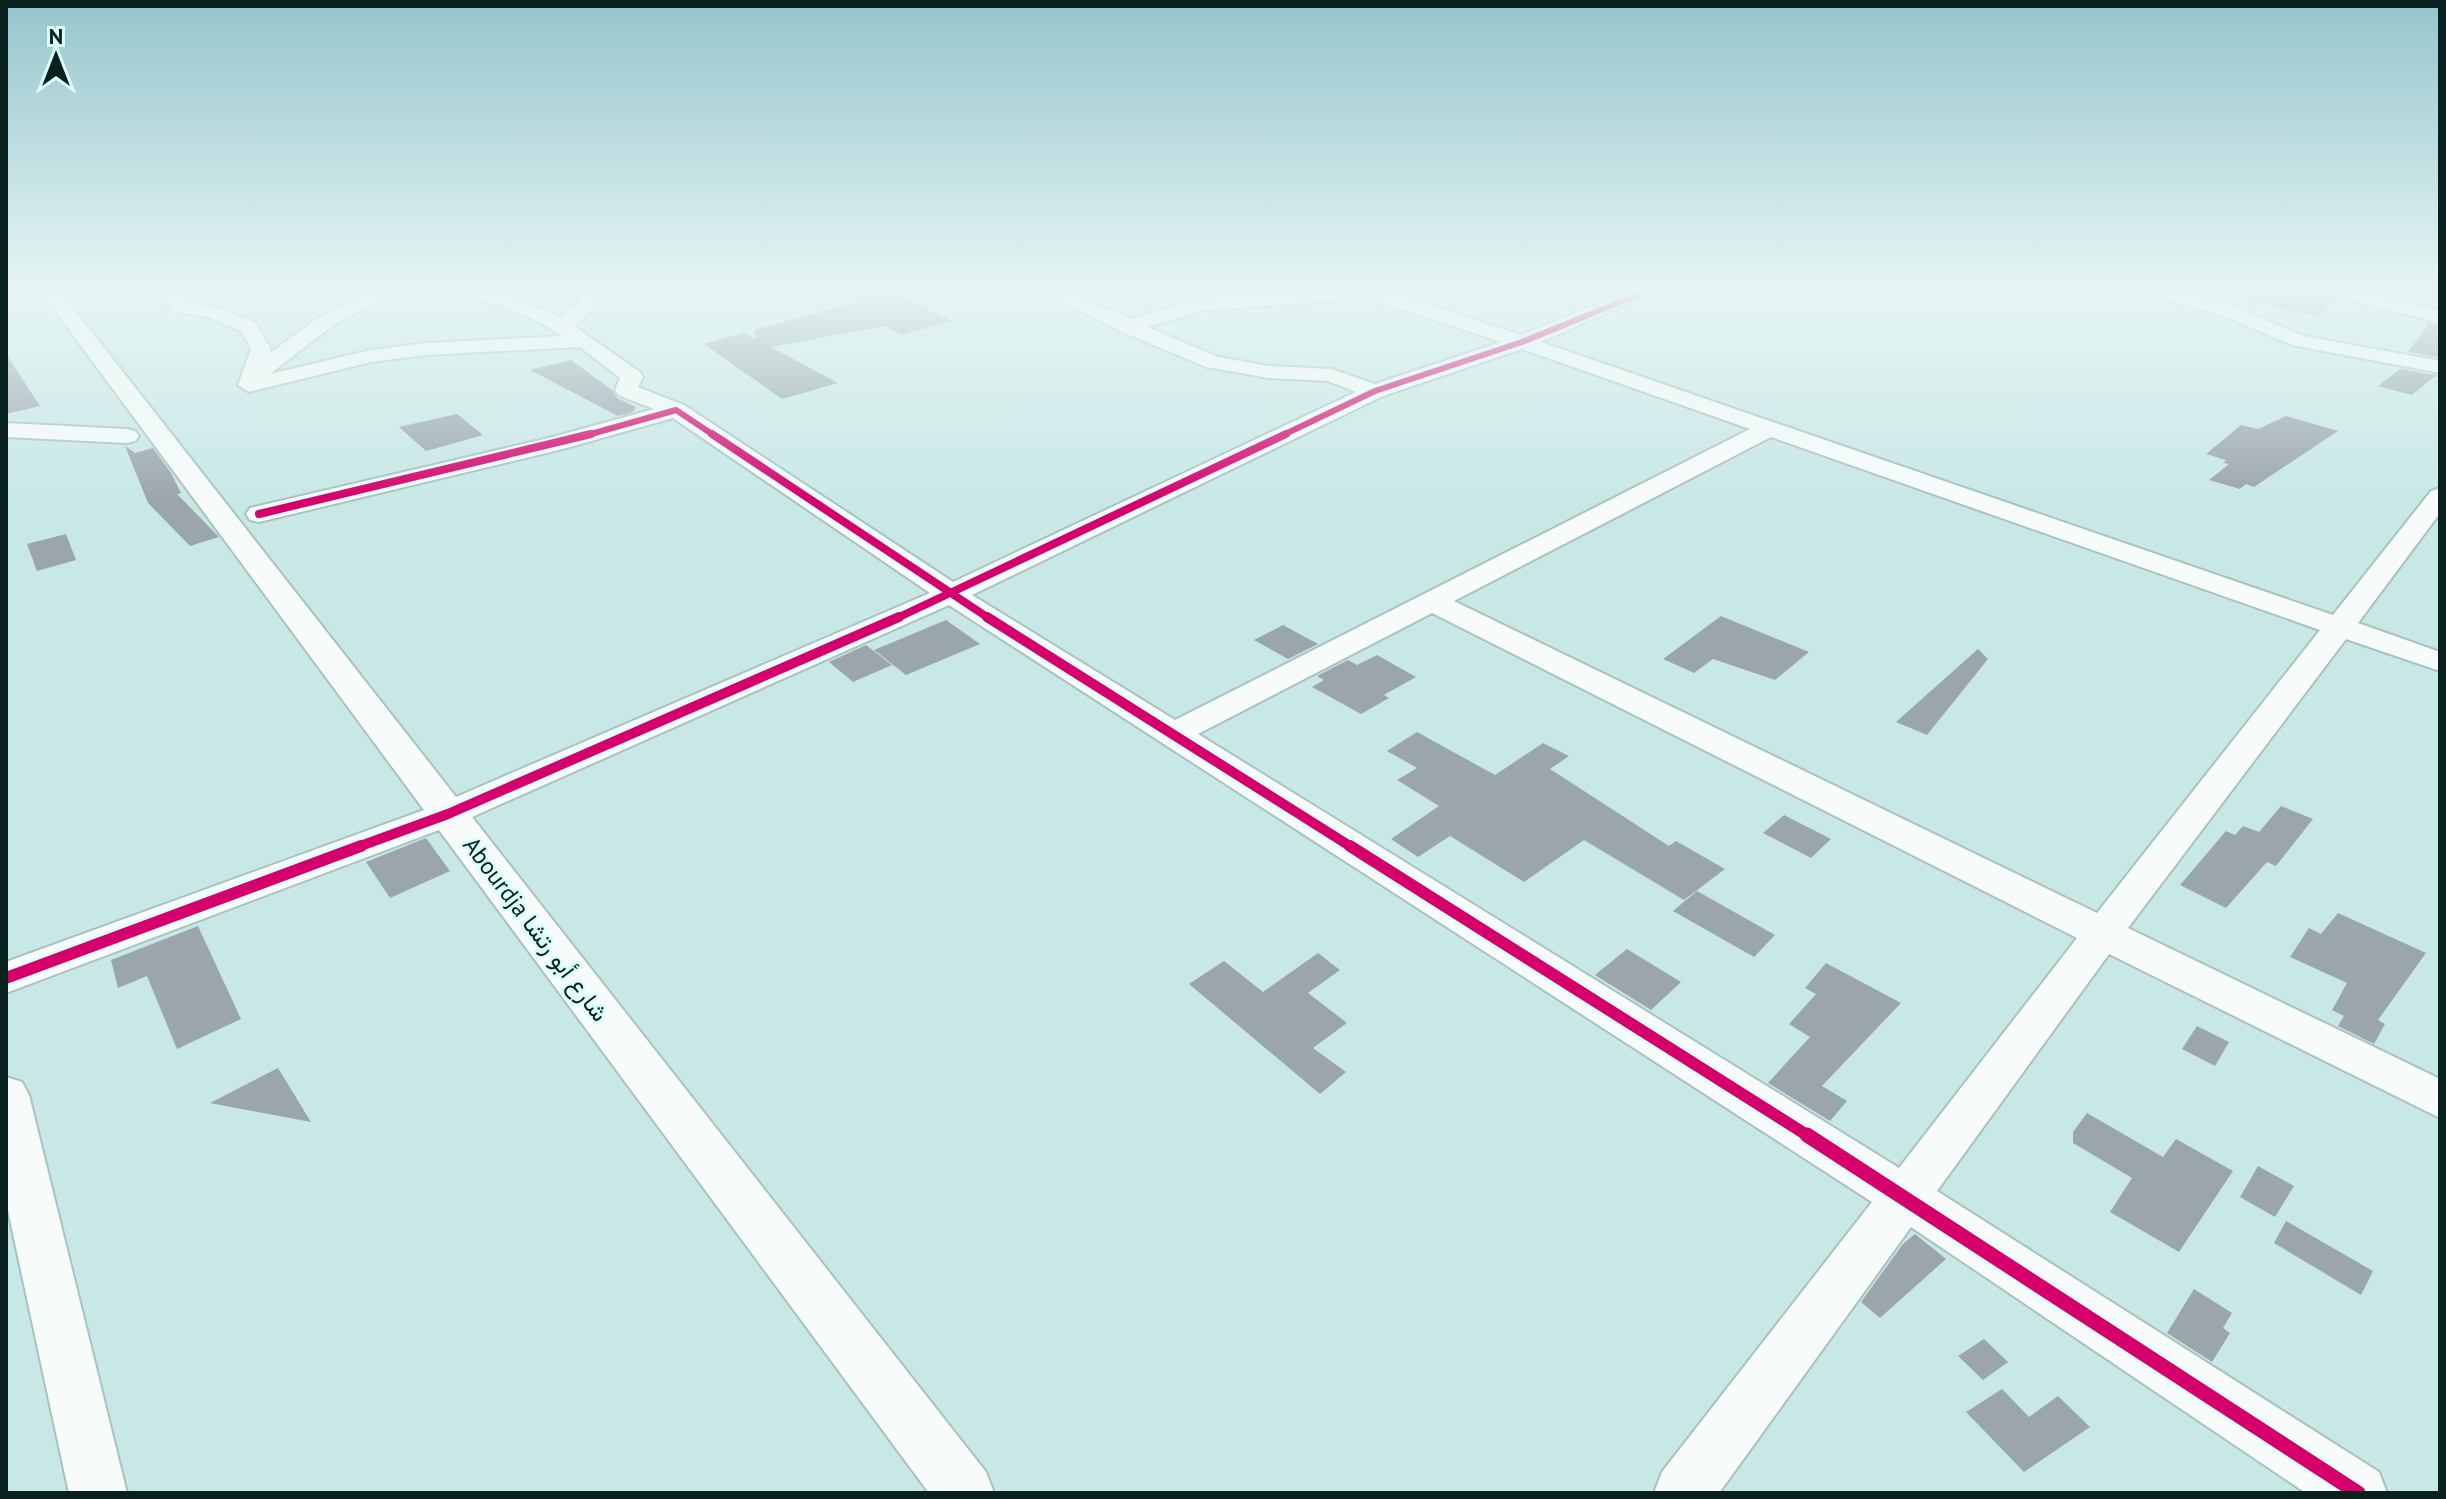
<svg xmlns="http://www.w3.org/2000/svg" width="2446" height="1499" font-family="'PT Sans',Vazirmatn,sans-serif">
<rect width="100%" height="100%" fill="#c8e8e6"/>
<g fill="#9ba6ac">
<polygon points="832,289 887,289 952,321 901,335 885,326 771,347 838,383 782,399 704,344 744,333 756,339 754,330 857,302"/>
<polygon points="2251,289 2319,289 2323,296 2337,300 2317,316 2249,301"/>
<polygon points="2429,323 2440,326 2440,358 2408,352"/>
<polygon points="6,354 40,406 6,414"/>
<polygon points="571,360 612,390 617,398 636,407 633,412 618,416 530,370"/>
<polygon points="2400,369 2440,376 2440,377 2435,376 2412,395 2378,386"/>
<polygon points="457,414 483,435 426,451 399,427"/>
<polygon points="2286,416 2338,431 2254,487 2246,484 2240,489 2209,480 2229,464 2223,463 2226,460 2206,454 2241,425 2258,429"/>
<polygon points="125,446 135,453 153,448 171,473 181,493 177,494 219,537 190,546 148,503"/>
<polygon points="66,534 76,560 37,571 27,544"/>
<polygon points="1721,616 1809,652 1775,680 1713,659 1694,673 1663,659"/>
<polygon points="946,620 980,644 906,675 874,650"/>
<polygon points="1283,625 1318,644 1288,659 1254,640"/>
<polygon points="866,645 892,665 853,682 829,662"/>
<polygon points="1978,649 1988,659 1927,735 1896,722"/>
<polygon points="1377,655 1416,677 1384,695 1389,698 1361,714 1312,687 1324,680 1317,676 1348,660 1357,665"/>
<polygon points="1417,732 1495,775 1543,743 1569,756 1550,769 1669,846 1676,841 1725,869 1684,900 1584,840 1524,882 1450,836 1418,857 1391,839 1439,806 1397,780 1417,768 1387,751"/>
<polygon points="2281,806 2313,819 2276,866 2267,862 2226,908 2180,885 2226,831 2235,835 2243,826 2259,832"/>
<polygon points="1784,815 1831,839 1811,858 1763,833"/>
<polygon points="426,838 450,871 390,898 366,862"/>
<polygon points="1697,891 1775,935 1754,957 1673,911"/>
<polygon points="2338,913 2426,953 2378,1020 2385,1024 2374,1044 2338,1026 2344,1016 2332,1010 2347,983 2290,957 2309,928 2321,934"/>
<polygon points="198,926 241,1019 177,1049 147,976 118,988 111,960"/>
<polygon points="1627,949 1681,982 1651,1010 1595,975"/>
<polygon points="1318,953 1340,970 1308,993 1347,1023 1313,1048 1346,1072 1320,1094 1189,984 1224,961 1263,992"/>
<polygon points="1826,963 1901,1003 1822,1086 1847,1101 1830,1121 1768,1083 1810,1037 1789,1024 1816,994 1805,988"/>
<polygon points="2197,1026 2229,1042 2215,1066 2182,1049"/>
<polygon points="278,1068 311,1122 210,1103"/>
<polygon points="2087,1113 2163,1157 2176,1139 2233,1171 2179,1252 2110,1212 2132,1178 2073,1143 2073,1132"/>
<polygon points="2258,1166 2294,1186 2275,1217 2240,1197"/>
<polygon points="2286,1221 2373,1271 2361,1295 2274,1243"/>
<polygon points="1915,1234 1946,1259 1880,1318 1861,1302 1903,1244"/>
<polygon points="2194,1289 2232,1313 2223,1328 2230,1333 2212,1362 2167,1333"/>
<polygon points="1984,1339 2008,1362 1983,1380 1958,1356"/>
<polygon points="2002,1389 2029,1417 2058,1396 2090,1427 2024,1472 1966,1412"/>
</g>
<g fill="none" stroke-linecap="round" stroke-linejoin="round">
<defs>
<g id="minor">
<path d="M 39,289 L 58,289 L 456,797 L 930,593 L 673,418 L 563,449 L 259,522 L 250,520 L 246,514 L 250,508 L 549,438 L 654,409 L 618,395 L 615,390 L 620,378 L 580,347 L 425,355 L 371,362 L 249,392 L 238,385 L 251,349 L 241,331 L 207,317 L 175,312 L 154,289 L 174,289 L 188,303 L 218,308 L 256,323 L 271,349 L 270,353 L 318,318 L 377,289 L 402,289 L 332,326 L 270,374 L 371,350 L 425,343 L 563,336 C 529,315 496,303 457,293 L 455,289 L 494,290 L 560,317 L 577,305 L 582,289 L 600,289 L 592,311 L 574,326 L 640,372 L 643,377 L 638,387 L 684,405 L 953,582 L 1356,392 L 1328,381 L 1269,378 L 1206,367 L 1120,331 L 1036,289 L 1061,289 L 1131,319 L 1199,299 L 1331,289 L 1380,289 L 1521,335 L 1635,289 L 1661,289 L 1541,342 L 2333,615 L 2431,491 L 2440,488 L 2440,513 L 2358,623 L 2440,652 L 2440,671 L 2346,639 L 2128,928 L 2440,1079 L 2440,1118 L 2109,954 L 1937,1191 L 2379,1472 L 2387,1493 L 2306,1493 L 1911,1227 L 1719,1493 L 1654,1493 L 1662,1472 L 1872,1202 L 949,605 L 472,817 L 986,1472 L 994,1493 L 929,1493 L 439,830 L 6,993 L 6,962 L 424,810 ZM 1367,298 L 1501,342 L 1375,384 L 1331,369 L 1269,366 L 1218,357 L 1148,327 L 1201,311 ZM 1522,349 L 1750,429 L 1175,720 L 972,595 L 1383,396 ZM 1771,437 L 2320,630 L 2097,913 L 1454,601 ZM 1432,613 L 2077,938 L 1899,1168 L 1198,734 Z"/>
<polygon points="2139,289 2170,289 2235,307 2304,336 2440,361 2440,373 2292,345 2221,315 2141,293"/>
<polygon points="2322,289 2354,289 2440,311 2440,323 2324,293"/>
<polygon points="6,423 127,429 135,431 139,436 135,441 127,443 6,437"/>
<polygon points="6,1077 22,1082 29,1095 127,1493 69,1493 6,1201"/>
</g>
</defs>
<use href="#minor" stroke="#a9c2c1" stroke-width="4"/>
<use href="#minor" fill="#f7fcfb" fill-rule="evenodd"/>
<defs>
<g id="cycleway-far4">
<polyline points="584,436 676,410 715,436"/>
<polyline points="1281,436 1375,391 1522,342 1652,289"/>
</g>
<g id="cycleway-far3">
<polyline points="712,434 990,619"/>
<polyline points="259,514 591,434"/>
<polyline points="895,619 1286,434"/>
</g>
<g id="cycleway-far2">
<polyline points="987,617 1353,848"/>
<polyline points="355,848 448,814 899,617"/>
</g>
<g id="cycleway-far1">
<polyline points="1350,846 1810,1137"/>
<polyline points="6,978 361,846"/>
</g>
<polyline id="cycleway" points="1807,1135 2358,1493"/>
</defs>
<use href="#cycleway-far4" stroke="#dbfefb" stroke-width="9"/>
<use href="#cycleway-far3" stroke="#dbfefb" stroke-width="12"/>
<use href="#cycleway-far2" stroke="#dbfefb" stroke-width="15"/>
<use href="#cycleway-far1" stroke="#dbfefb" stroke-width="17"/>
<use href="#cycleway" stroke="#dbfefb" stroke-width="20"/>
<use href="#cycleway-far4" stroke="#d6006c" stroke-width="6"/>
<use href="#cycleway-far3" stroke="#d6006c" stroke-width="8"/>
<use href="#cycleway-far2" stroke="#d6006c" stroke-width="10"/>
<use href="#cycleway-far1" stroke="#d6006c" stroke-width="12"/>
<use href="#cycleway" stroke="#d6006c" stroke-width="15"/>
</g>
<linearGradient id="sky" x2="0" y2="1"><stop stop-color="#95c5cc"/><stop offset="0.58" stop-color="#e6f5f4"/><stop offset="1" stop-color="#e6f5f4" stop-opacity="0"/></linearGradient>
<rect width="2446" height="499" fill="url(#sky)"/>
<g text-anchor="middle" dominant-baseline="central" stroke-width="6" stroke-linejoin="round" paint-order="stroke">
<g font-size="24" fill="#08211f" stroke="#dbfefb">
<text transform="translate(536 929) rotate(53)">Abourdja شارع أبو رتشا</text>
</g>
</g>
<rect width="2446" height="1499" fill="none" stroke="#08211f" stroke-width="16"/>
<g transform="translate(56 56)" stroke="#dbfefb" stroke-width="6" paint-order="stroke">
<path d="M0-6L14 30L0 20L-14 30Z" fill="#08211f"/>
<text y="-12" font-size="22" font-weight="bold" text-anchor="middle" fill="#08211f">N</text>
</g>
</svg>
